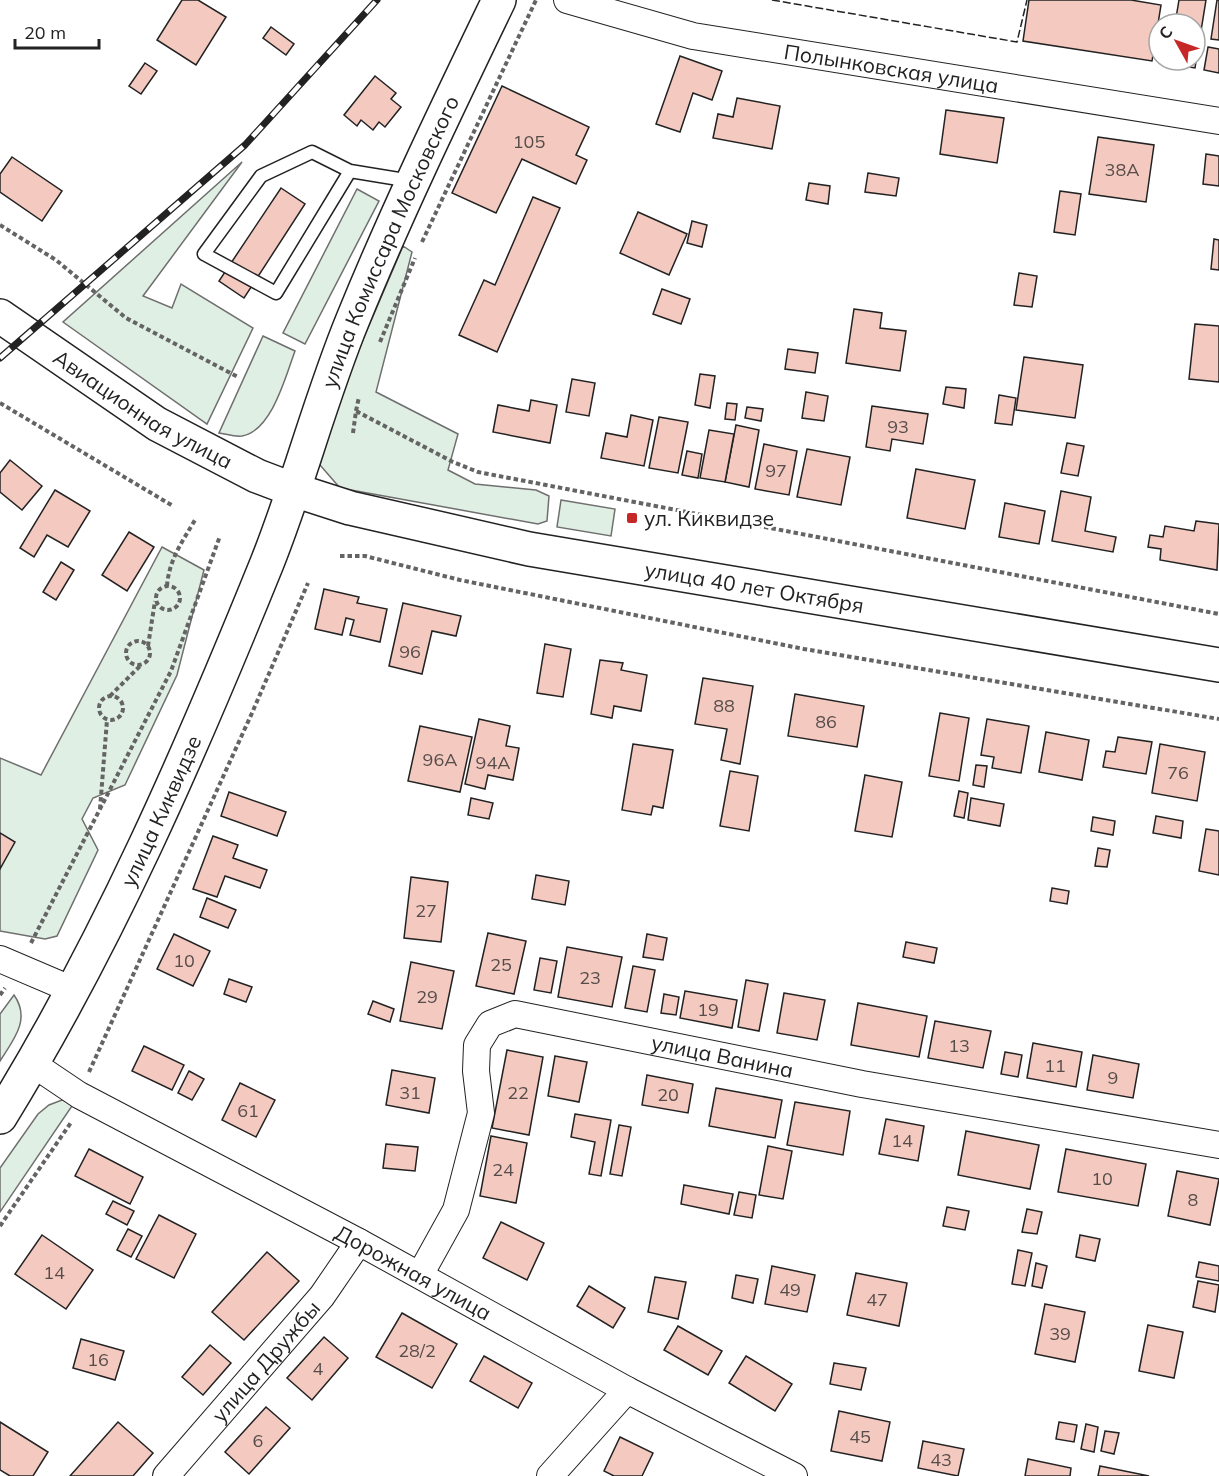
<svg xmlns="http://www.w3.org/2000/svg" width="1219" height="1476" font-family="Mulish,sans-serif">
<rect width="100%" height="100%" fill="#fff"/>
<g fill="#e0efe3" stroke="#6f6f6f" stroke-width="1.5">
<polygon points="242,162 143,296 172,308 181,284 253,328 207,424 63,322"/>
<polygon points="357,189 379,201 305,344 283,333"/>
<polygon points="403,246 412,252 376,392 458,434 448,470 475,484 536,490 549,496 547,521 538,524 340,488 320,465 323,433"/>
<path d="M 263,336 L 295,351 C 286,375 272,431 242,436 C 235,437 226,434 219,433 Z"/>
<polygon points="561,500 615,509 611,536 557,527"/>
<polygon points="162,547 204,570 177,675 125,785 93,798 82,819 98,850 57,936 45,939 0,931 0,758 41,775"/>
<path d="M 14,995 C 31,1019 14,1039 0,1061 L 0,1014 Z"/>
<polygon points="62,1100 74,1103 0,1212 0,1168 38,1114 49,1105"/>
</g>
<g fill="#f3c9c0" stroke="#222" stroke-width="1.5">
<polygon points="182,0 198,0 226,17 196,65 157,40"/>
<polygon points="1029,0 1131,0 1161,5 1152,61 1023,41"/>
<polygon points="1179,0 1206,0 1195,68 1169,64 1170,60 1195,60 1195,24 1175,24"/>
<polygon points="1217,0 1219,0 1219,40 1211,39"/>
<polygon points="271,27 294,44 286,55 263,38"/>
<polygon points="1208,47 1219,49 1219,73 1204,70"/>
<polygon points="680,56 722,71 712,100 693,93 680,132 656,124"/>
<polygon points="145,63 157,71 141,94 129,86"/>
<polygon points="375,76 396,93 391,99 401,107 385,127 379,122 373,130 361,120 357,126 344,115"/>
<polygon points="502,86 589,127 576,155 587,160 576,184 522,159 496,213 452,193"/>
<polygon points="737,98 780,106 772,149 713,138 718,114 733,117"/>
<polygon points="946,110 1004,118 997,163 940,154"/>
<polygon points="1098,137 1154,145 1146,202 1089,194"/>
<polygon points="1206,154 1219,156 1219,186 1203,184"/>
<polygon points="12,157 62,191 42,221 0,192 0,174"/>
<polygon points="868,173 899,178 896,196 865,192"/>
<polygon points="809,183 830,186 828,204 806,200"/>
<polygon points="281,188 305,204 244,298 219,281"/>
<polygon points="1060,191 1081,194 1075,235 1054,232"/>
<polygon points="533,197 560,208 497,352 459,335 484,280 495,285"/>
<polygon points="638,212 687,234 669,275 620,253"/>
<polygon points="692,221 707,225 702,247 687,243"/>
<polygon points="1214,239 1219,240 1219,270 1211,269"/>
<polygon points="1019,273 1037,276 1032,307 1014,305"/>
<polygon points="662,289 690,299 681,324 653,314"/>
<polygon points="854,309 882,313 880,328 906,331 900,371 846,363"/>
<polygon points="1195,324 1219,326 1219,382 1189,379"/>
<polygon points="788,349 818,353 815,373 785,369"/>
<polygon points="1024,357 1083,365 1075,418 1016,410"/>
<polygon points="700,374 715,376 710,408 695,405"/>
<polygon points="572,379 595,383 589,416 566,412"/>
<polygon points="946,387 966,389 964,408 943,404"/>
<polygon points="806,392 828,396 824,421 802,418"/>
<polygon points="999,395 1016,398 1012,425 995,423"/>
<polygon points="531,400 557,405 550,443 493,432 498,405 529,411"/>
<polygon points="727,403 737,404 735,420 725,419"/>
<polygon points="872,406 928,414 923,444 892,439 890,451 866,447"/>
<polygon points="747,407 763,409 761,421 745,418"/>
<polygon points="631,415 653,420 644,466 601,458 606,433 627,437"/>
<polygon points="659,417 688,422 678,473 649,468"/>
<polygon points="736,425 759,430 749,487 725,482"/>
<polygon points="709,430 734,434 725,482 700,478"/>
<polygon points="1067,443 1084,446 1078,476 1061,473"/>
<polygon points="764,444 797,451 789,495 755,489"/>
<polygon points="807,449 850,457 841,505 797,497"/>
<polygon points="687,451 702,454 698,478 682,475"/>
<polygon points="10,460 42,486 22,510 0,492 0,473"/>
<polygon points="916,469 975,480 965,529 907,518"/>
<polygon points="55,490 90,511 68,547 47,535 34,557 20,548"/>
<polygon points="1061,491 1091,497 1085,531 1116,537 1113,552 1052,541"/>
<polygon points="1005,503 1045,511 1039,544 999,537"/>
<polygon points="1196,521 1219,524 1217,570 1160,560 1161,549 1148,547 1150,535 1163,537 1165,526 1194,531"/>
<polygon points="129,532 154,547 127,591 102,575"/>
<polygon points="61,562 74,570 56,600 43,592"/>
<polygon points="324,589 359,597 357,603 387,609 380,642 350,635 354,620 346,618 342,635 315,629"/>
<polygon points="403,603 461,616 456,636 432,631 422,674 389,666"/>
<polygon points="545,644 571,649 563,697 537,693"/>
<polygon points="600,660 623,663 621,670 647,675 641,711 614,706 612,718 591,714"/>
<polygon points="703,678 753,686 740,764 721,760 727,729 695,724"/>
<polygon points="795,694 864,706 857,747 788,736"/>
<polygon points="940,713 969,718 959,781 929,776"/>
<polygon points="479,719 510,726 506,746 519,748 513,780 488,775 485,789 465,784"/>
<polygon points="987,719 1029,726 1021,773 992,768 994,757 981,755"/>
<polygon points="420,726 472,737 460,792 408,781"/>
<polygon points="1046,732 1089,740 1082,780 1039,772"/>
<polygon points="1118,737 1152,742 1146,774 1103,767 1106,751 1115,752"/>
<polygon points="633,744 673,750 663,808 653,806 651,815 622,810"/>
<polygon points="1160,744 1205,752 1197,801 1152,793"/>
<polygon points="976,765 987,766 984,787 973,785"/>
<polygon points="730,771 758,776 749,831 720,826"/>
<polygon points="865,775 902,782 892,837 855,831"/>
<polygon points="959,791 968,793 964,818 954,816"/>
<polygon points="229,792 286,812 277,836 221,816"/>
<polygon points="471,798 493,803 489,819 468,815"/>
<polygon points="971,798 1004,804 1000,826 968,820"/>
<polygon points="1156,816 1183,821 1181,838 1153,833"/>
<polygon points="1093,817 1115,821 1113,835 1091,831"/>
<polygon points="1206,829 1219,831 1219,875 1199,871"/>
<polygon points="0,833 15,842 0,869"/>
<polygon points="213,836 238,845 233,858 267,870 260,888 225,876 217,897 193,889"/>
<polygon points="1098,848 1110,850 1107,867 1095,866"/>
<polygon points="536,875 569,881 565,905 532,899"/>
<polygon points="411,877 448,882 441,942 404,938"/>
<polygon points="1052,888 1069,891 1067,904 1050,901"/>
<polygon points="207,898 236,910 228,928 200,917"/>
<polygon points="488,933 526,941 514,994 476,986"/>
<polygon points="174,934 210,951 193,986 157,969"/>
<polygon points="647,934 667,938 663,960 643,957"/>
<polygon points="906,942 937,948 934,963 903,957"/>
<polygon points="567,947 622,957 612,1007 558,997"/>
<polygon points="540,958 557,961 551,993 534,990"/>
<polygon points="411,962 454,971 442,1029 400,1021"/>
<polygon points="633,966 655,970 647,1012 625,1008"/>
<polygon points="229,979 252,987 246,1002 224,994"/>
<polygon points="746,980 768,984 759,1031 738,1027"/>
<polygon points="685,991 737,1000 732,1028 680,1018"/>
<polygon points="784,993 825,1000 817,1040 777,1033"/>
<polygon points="664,994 679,997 676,1015 661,1013"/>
<polygon points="373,1001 394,1009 390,1022 368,1014"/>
<polygon points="858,1003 927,1016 919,1057 851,1045"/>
<polygon points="935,1021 991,1031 983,1068 928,1058"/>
<polygon points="1033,1043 1082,1052 1076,1087 1027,1078"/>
<polygon points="144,1046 184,1065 172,1090 132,1071"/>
<polygon points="507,1050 543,1057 529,1135 492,1128"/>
<polygon points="1005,1052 1022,1055 1018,1077 1001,1074"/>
<polygon points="1093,1055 1139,1064 1133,1098 1087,1090"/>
<polygon points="555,1056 587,1062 579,1102 548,1096"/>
<polygon points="392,1070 435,1078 429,1113 386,1105"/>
<polygon points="189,1071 204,1079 192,1100 178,1093"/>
<polygon points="647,1075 693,1084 688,1113 642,1105"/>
<polygon points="240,1083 275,1100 256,1137 222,1120"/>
<polygon points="716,1088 782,1100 775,1138 709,1126"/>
<polygon points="795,1102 850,1111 843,1155 787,1145"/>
<polygon points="575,1114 611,1120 601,1176 589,1174 595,1142 571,1137"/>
<polygon points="886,1119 924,1126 918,1161 879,1154"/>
<polygon points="619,1125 631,1127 622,1176 610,1174"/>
<polygon points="966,1131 1039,1145 1030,1189 958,1175"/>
<polygon points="491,1136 527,1143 516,1203 480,1196"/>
<polygon points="386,1144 418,1147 415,1171 383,1168"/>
<polygon points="768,1146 792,1151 783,1199 759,1195"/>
<polygon points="89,1149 143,1177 130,1204 75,1176"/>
<polygon points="1066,1149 1146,1164 1138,1206 1058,1192"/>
<polygon points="1177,1171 1219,1179 1210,1225 1168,1216"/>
<polygon points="684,1185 733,1194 729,1214 681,1204"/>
<polygon points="739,1192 756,1195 752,1218 734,1215"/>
<polygon points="113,1201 134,1211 127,1225 106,1214"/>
<polygon points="947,1207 969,1211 965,1230 943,1226"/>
<polygon points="1027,1209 1042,1212 1037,1234 1022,1232"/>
<polygon points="159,1215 196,1234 174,1278 136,1259"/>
<polygon points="501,1222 544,1243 527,1280 483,1258"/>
<polygon points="128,1229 142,1236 131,1257 117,1250"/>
<polygon points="42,1235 93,1270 66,1309 15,1274"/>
<polygon points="1080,1235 1100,1239 1095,1261 1076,1257"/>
<polygon points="1018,1250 1032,1253 1025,1286 1012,1284"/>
<polygon points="267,1252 299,1281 244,1340 212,1312"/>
<polygon points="1199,1262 1219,1266 1219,1281 1196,1277"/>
<polygon points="1036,1263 1047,1266 1042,1288 1032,1286"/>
<polygon points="772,1266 815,1275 807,1312 765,1304"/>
<polygon points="856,1273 907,1283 899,1326 847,1315"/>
<polygon points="736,1275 758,1279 753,1303 732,1298"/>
<polygon points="655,1277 686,1282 678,1319 648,1312"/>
<polygon points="1198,1281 1219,1285 1215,1312 1193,1307"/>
<polygon points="589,1286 625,1308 613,1328 577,1306"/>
<polygon points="1045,1304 1085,1312 1075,1362 1035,1354"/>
<polygon points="402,1313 457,1344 432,1388 376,1357"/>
<polygon points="1148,1325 1183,1332 1174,1378 1139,1371"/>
<polygon points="678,1326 722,1351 708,1375 664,1350"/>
<polygon points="324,1337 348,1358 312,1400 287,1378"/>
<polygon points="81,1339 124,1351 115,1380 73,1368"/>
<polygon points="210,1345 231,1363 203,1395 182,1377"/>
<polygon points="484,1356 532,1383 518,1408 470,1381"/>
<polygon points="746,1356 792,1384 775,1411 729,1383"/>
<polygon points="834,1363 866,1368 861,1390 830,1384"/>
<polygon points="266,1407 290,1428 249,1474 225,1452"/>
<polygon points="839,1411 890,1422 882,1461 831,1451"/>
<polygon points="0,1422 48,1452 33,1476 10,1476 0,1470"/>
<polygon points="118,1422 153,1453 133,1476 70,1476"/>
<polygon points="1059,1422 1077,1425 1074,1442 1056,1439"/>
<polygon points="1086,1424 1098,1427 1094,1452 1081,1449"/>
<polygon points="1105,1431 1119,1433 1114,1454 1101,1451"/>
<polygon points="620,1437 653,1453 642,1476 614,1476 604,1471"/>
<polygon points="923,1441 964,1449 958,1476 918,1468"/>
<polygon points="1028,1459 1071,1468 1070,1476 1025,1476"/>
<polygon points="1100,1466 1149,1476 1098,1476"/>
</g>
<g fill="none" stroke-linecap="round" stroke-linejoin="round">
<defs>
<polyline id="lane" points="350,171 312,152 261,176 204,254 276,293 350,171 411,181"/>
<g id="street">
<path id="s1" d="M 567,0 L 693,36 L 1219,121"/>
<polyline points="0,959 75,991"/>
<path id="s2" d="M 33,1064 L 79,1095 L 359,1242 L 627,1390 L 794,1476"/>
<path id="s3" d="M 420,1275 L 456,1210 L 481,1113 L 476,1071 L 477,1045 L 490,1024 L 515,1014 L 862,1084 L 1219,1145"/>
<path id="s4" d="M 166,1476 L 322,1296 L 359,1242"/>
<polyline points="550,1476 627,1390"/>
</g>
<g id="secondary">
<path id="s5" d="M 0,316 L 157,424 L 257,476 L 294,490"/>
</g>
<g id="primary">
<path id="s6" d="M 294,490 L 350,508 L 529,549 L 1219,665"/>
<path id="s7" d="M 0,1117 C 108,942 190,753 267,563 C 299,483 320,399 353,319 C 397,211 448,106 499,0"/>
</g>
</defs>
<use href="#lane" stroke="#222" stroke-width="15"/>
<use href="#street" stroke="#222" stroke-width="28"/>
<use href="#secondary" stroke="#222" stroke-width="36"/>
<use href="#primary" stroke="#222" stroke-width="36"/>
<g stroke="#646464" stroke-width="4" stroke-dasharray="4.5 3" stroke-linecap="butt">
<polyline points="0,225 56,260 126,318 238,377"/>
<polyline points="422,242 536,0"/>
<polyline points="380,342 415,258"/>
<polyline points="0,403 173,506"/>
<polyline points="356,411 359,397"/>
<polyline points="353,433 356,411 453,462 478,472 1219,614"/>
<polyline points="340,556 365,556 460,580 804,649 1219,719"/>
<path d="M 167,586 C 169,560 182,542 195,520"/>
<circle cx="168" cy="598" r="12"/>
<circle cx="138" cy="653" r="12"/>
<polyline points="148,646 155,601"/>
<polyline points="110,696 141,665"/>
<circle cx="111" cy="708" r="12"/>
<polyline points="100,809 107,720"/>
<polyline points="31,943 171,671 220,536"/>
<polyline points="0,995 5,988"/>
<polyline points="89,1072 252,713 308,583"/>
<polyline points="0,1226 72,1121"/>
</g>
<use href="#lane" stroke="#fff" stroke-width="12"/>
<use href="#street" stroke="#fff" stroke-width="26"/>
<use href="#secondary" stroke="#fff" stroke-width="33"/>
<use href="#primary" stroke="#fff" stroke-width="33"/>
<defs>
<polyline id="rail" points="0,358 245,145 377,0"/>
</defs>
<use href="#rail" stroke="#222" stroke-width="7"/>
<use href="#rail" stroke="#fff" stroke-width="4.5" stroke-dasharray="14" stroke-linecap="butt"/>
<polyline stroke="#222" stroke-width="1.5" stroke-dasharray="8 3" stroke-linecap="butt" points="772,0 1017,42 1027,0"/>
</g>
<rect fill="#c62828" stroke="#fff" stroke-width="2" x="626" y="512" width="12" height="12" rx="3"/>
<g text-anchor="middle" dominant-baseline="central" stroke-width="4.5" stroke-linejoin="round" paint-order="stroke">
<g font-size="18" fill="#564c4a">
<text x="529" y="141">105</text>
<text x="1122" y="169">38А</text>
<text x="898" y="426">93</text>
<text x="776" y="470">97</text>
<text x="410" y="651">96</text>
<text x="724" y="705">88</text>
<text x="826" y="721">86</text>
<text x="440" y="759">96А</text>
<text x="493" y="762">94А</text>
<text x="1178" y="772">76</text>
<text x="426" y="910">27</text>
<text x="184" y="960">10</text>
<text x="501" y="964">25</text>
<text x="590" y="977">23</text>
<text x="427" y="996">29</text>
<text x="708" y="1009">19</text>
<text x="959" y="1045">13</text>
<text x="1055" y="1065">11</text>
<text x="1113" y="1077">9</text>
<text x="410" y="1092">31</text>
<text x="518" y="1092">22</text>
<text x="668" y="1094">20</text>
<text x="248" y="1110">61</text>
<text x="902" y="1140">14</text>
<text x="503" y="1169">24</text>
<text x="1102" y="1178">10</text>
<text x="1193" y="1199">8</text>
<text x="54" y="1272">14</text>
<text x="790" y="1289">49</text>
<text x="877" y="1299">47</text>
<text x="1060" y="1333">39</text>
<text x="417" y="1350">28/2</text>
<text x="98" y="1359">16</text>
<text x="318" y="1368">4</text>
<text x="860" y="1436">45</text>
<text x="258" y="1440">6</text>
<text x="941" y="1459">43</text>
</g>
<g font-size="21" fill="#222" stroke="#fff">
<text stroke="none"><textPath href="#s1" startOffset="332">Полынковская улица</textPath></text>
<text stroke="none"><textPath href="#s7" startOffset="960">улица Комиссара Московского</textPath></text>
<text stroke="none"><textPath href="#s5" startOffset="171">Авиационная улица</textPath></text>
<text stroke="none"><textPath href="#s6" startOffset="471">улица 40 лет Октября</textPath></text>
<text stroke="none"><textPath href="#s7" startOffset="346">улица Киквидзе</textPath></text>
<text stroke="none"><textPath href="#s3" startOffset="506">улица Ванина</textPath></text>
<text stroke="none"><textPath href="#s2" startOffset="434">Дорожная улица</textPath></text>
<text stroke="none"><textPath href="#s4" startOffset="152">улица Дружбы</textPath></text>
</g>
<g font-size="21" fill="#222" stroke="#fff" text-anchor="start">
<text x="644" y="518">ул. Киквидзе</text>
</g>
</g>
<g transform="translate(1177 42) rotate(310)"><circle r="28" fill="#ffffff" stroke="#a7a7a7" stroke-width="1.5"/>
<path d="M0-4.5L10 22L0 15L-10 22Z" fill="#c62828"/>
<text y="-9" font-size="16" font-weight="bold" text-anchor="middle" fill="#222222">С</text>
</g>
<path d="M15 39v9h84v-9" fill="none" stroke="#222222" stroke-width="3"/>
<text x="24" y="39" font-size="18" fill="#222222" stroke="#ffffff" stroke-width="4.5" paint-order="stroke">20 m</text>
</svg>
